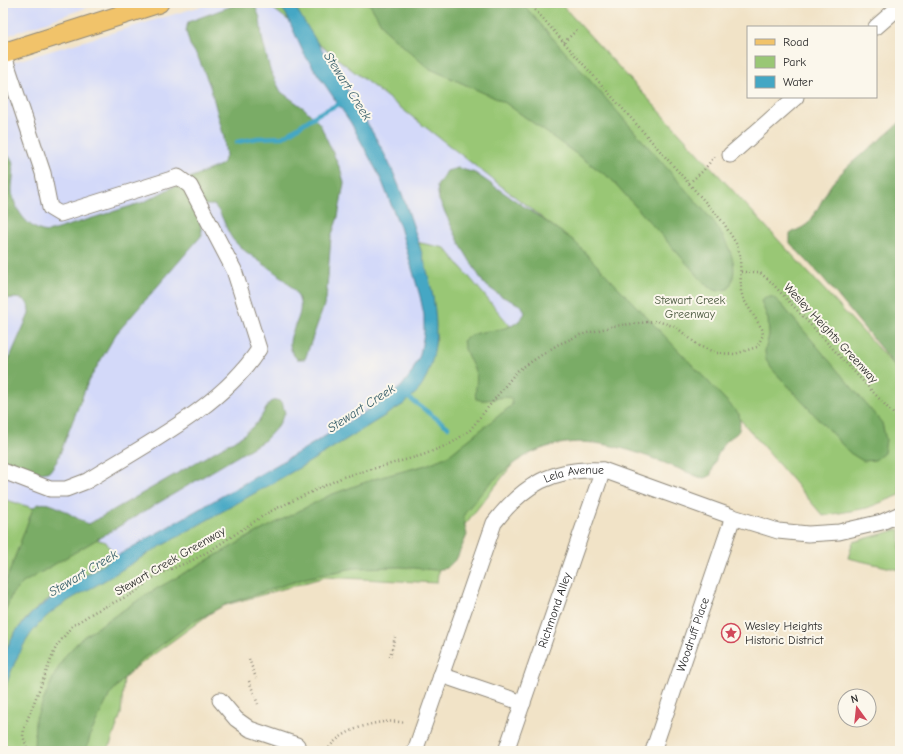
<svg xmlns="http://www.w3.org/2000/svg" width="903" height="754" font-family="'Comic Neue',sans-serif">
<rect width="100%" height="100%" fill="#fbf7ec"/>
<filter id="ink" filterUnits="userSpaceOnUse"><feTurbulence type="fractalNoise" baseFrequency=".025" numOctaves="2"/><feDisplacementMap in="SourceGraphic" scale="8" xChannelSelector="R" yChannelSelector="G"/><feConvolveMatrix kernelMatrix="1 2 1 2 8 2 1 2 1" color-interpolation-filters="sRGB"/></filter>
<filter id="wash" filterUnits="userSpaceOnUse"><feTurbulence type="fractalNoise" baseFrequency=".012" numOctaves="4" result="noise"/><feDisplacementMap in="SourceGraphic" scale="16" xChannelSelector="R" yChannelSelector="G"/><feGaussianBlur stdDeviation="0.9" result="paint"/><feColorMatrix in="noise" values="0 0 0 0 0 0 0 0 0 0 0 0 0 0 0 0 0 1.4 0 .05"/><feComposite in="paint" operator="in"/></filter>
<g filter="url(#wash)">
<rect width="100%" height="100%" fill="#f1e3c7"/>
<g fill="#d3d9f9">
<polygon points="3,3 100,3 3,37"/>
<polygon points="212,3 266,3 555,228 585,271 512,328 445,248 411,241 437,339 422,374 3,671 3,589 33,508 3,499 3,65"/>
</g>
<g fill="#99c775" stroke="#627950">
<polygon points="266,3 560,3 900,372 900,495 867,508 823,516 732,410 637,447 584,439 552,443 516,460 440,556 437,583 325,577 219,607 124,676 121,714 108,751 3,751 3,671 36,621 148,544 309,453 422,374 437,339 411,241 445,248 512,328 585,271 555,228"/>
<path d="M 3,499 L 33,508 L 62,520 L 77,534 L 106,542 L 115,557 C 82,578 40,598 17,630 C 11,638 7,647 3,655 Z"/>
<polygon points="900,529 900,570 848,558 853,542"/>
</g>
<g fill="#7aac66" stroke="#526c48">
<path d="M 240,3 L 254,3 L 260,18 L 262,38 L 270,70 L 281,92 L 305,109 L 320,124 L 341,171 L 344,183 L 338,217 L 331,237 L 326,300 L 305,359 L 297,359 C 277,338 307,321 299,299 C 293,279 252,259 237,244 C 225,233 225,216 214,205 L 205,205 L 201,208 L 200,222 L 202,235 L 116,334 L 88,382 L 57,461 L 50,471 L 42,473 L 3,460 L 3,373 L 29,314 C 30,295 17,298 3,299 L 3,149 C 6,153 10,157 12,161 C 16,172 11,182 12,193 C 15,210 29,231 48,232 L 144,202 L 192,177 L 221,165 L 226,157 L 224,137 L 210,86 L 198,57 L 190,45 L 186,31 L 188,22 Z"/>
<path d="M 369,3 L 522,3 L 714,222 C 726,242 743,266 728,289 L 718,291 L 708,287 L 611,179 L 504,102 L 428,68 L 385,30 Z"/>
<path d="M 900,122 L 900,372 L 824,279 L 790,243 L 790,234 C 795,230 801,229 806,225 C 814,220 825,191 834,181 C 853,158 879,143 900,122 Z"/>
<path d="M 458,168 L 475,173 L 573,240 L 739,414 C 743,440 733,430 722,447 C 716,455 714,467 710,476 L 705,478 L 699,477 C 628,448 563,416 497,477 C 485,487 476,500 466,511 L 463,517 L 467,535 L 457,558 L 447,568 L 435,570 L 401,567 L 354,568 L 306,578 L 229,603 L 191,623 L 141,660 L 110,694 L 91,733 L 86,751 L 34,751 L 35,720 L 54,676 L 65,656 L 83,637 L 149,593 L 254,534 L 330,495 L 374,479 L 426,465 L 448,456 L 512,405 L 511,398 C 499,395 488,403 476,399 C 474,391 478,382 476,374 C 472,363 465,353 463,341 C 480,324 511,338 525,313 L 522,306 L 501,296 L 484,284 L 461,246 L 439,200 L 437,186 L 447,171 Z"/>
<polygon points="765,297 773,297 782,305 882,423 886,440 884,453 875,460 863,461 850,453 772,369 766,360 765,351 769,335 768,319 761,301"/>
<path d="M 276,400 L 282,402 L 285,413 L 278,426 L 265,440 L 23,583 L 12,594 L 3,616 L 3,589 L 33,508 C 47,493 73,519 89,524 L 242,436 L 258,422 L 270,402 Z"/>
</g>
<path fill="#44a7c4" stroke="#386978" d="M 278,3 L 293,3 C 321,50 352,95 378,142 C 395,172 406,203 416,235 C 431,281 448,334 424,382 C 420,391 411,397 404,404 L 306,464 L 142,557 C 126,567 111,577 95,586 C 78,595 60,604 46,617 C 24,636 12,667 3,694 L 3,655 L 16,631 L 31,614 L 61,591 L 115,557 L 301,451 L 384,400 L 401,387 L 411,374 L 420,355 L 424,333 L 424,315 L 420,296 L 400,227 L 381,179 L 351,123 L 304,54 L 286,14 Z"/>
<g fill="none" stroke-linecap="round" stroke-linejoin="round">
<g stroke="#44a7c4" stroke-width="4.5">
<polyline points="237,142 258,138 283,137 318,114 339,104 343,99"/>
<polyline points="405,395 448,427"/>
</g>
</g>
</g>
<g filter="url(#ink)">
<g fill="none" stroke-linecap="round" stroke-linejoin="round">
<defs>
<g id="minor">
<polyline points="876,27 900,6"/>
<path d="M 3,53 L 43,173 L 50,208 L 60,214 L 178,177 L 190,186 L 234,270 L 259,349 C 222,407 144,445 87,481 L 66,489 L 50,489 L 3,471"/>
<polyline points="730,155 796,97"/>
<polyline points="441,675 523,703"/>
<polyline points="220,700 236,719 250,729 297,745"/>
<path id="s1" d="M 415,751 L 494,523 C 523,485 553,467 603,470 L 733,517 L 778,531 L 808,534 L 839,532 L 882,522 L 900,514"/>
<path id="s2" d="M 506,751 L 603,470"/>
<path id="s3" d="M 653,751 L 733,517"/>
</g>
<polyline id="major" points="3,53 159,3"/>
</defs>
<use href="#minor" stroke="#8e8779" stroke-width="17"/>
<use href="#major" stroke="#8e8779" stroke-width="21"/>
<g stroke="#8e8779" stroke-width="2.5" stroke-dasharray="1 3" stroke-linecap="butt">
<polyline points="564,42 578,29"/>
<polyline points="689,183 703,171 715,156"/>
<polyline points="741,272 759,272 770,281 900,421"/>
<polyline points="390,657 395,637"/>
<polyline points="249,659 256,678"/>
<polyline points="249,681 258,704"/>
<polyline points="28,751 23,736 24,728 56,647 72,626 94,612 134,593 151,579 164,572 193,560 211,550 269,512 343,477 423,455 452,443 470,430 517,371 557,345 580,335 614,326 657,321 676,327 699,346 717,353 735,354 757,347 763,335 762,329 744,300 741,292 740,255 737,245 723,222 529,3"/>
<path d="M 327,751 C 338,730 382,717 405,723"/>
</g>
<use href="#minor" stroke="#fff" stroke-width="15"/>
<use href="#major" stroke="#f1c36a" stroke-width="19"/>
</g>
</g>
<defs>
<symbol id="sight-ring" viewBox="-11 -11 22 22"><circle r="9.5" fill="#fbf7ec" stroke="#d1495b" stroke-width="1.5"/><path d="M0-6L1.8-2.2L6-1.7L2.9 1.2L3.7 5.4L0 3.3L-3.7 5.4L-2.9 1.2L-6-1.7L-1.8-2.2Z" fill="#d1495b"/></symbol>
</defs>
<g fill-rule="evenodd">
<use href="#sight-ring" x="720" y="622" width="22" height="22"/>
</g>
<g text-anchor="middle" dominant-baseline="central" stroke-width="4" stroke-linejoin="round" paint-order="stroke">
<g font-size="12" fill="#4c5a41" stroke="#fbf7ec">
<text x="690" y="300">Stewart Creek<tspan x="690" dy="14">Greenway</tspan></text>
</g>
<g font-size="12" fill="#2b2b2b" stroke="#fbf7ec">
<text transform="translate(831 333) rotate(47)">Wesley Heights Greenway</text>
<text stroke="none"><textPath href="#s1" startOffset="339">Lela Avenue</textPath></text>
<text transform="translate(170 561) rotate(-30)">Stewart Creek Greenway</text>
<text stroke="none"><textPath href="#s2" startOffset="149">Richmond Alley</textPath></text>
<text stroke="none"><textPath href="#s3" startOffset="123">Woodruff Place</textPath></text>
</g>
<g font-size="12" fill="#2b2b2b" stroke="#fbf7ec" text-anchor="start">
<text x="745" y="626">Wesley Heights<tspan x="745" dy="14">Historic District</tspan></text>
</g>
<g font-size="13" font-style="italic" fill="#355d68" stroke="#fbf7ec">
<text transform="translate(348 86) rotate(58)">Stewart Creek</text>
<text transform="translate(361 408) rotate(-33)">Stewart Creek</text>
<text transform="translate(83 573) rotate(-31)">Stewart Creek</text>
</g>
</g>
<rect width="903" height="754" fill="none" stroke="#fbf7ec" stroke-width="16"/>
<rect x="747" y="26" width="130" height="72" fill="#fbf7ec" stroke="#a8a59f"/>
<rect x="755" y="39" width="20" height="6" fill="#f1c36a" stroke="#a8a59f"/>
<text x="783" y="46" font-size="12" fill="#2b2b2b">Road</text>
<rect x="755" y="56" width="20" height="12" fill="#99c775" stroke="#a8a59f"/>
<text x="783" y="66" font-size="12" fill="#2b2b2b">Park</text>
<rect x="755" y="76" width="20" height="12" fill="#44a7c4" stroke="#a8a59f"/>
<text x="783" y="86" font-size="12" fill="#2b2b2b">Water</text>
<g transform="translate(857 708) rotate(345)"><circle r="19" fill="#fbf7ec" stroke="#a8a59f"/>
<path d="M0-3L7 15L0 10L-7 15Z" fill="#d1495b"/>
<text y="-6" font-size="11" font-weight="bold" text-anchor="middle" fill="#2b2b2b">N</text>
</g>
</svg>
